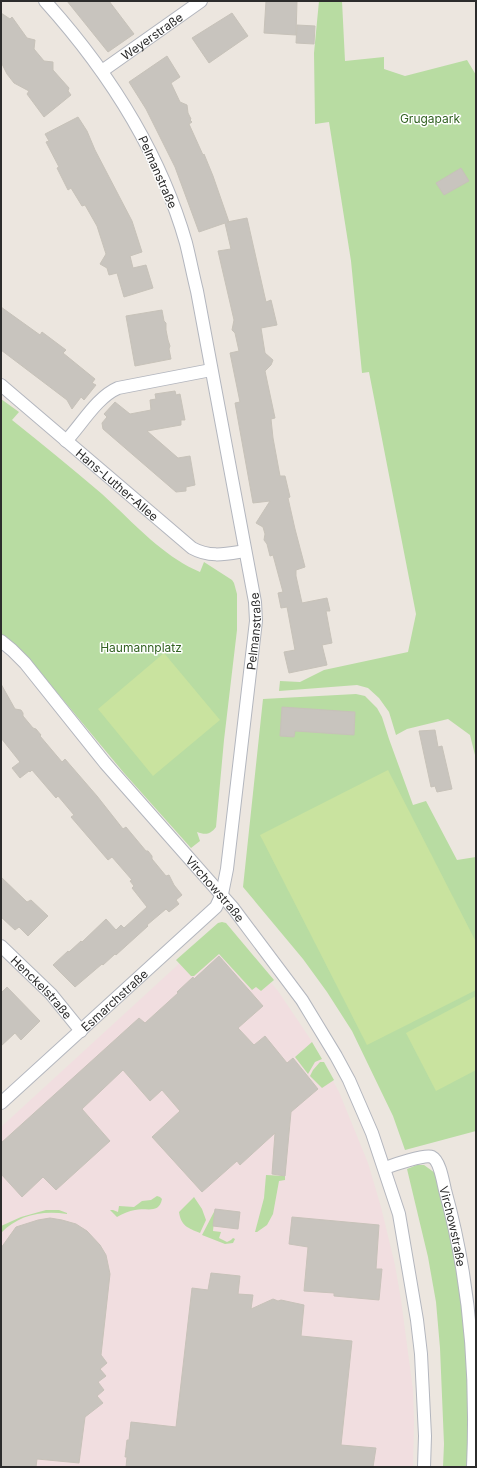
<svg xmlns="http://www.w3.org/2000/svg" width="477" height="1468" font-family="Inter,sans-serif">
<rect width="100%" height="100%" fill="#ece6df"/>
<polygon fill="#f1dee0" points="218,928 226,930 278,991 311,1040 339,1092 368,1163 381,1207 395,1265 401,1300 413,1390 414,1422 413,1467 1,1467 1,1127"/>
<g fill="#b8dca2">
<polygon points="319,1 342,1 345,61 384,57 384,69 405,76 467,60 476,75 476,759 470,735 448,719 407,729 396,735 389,712 379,698 368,688 357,685 279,691 280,681 300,682 324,670 408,652 416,614 369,372 362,373 351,261 329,122 315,124 314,53"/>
<path d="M 1,399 L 19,412 L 12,420 C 43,445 73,469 102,494 C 133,522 162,556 200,572 L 204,562 L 232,580 L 234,583 L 237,594 L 237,630 L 224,740 L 216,827 C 210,835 205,835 197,832 L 200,841 L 191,848 L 124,773 L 45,678 L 24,656 L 1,636 Z"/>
<polygon points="356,694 365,696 377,708 382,717 389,739 413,805 426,801 457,860 476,857 476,1131 405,1150 393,1116 352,1031 327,992 303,959 243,887 263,699"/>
<polygon points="222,922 226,923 274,980 261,991 256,987 252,990 219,954 194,976 191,976 176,960 218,923"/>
<polygon points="312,1042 322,1059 315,1062 308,1074 295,1057"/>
<polygon points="320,1062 324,1062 334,1080 322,1088 310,1076 313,1070"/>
<polygon points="417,1165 424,1165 435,1173 444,1204 458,1278 466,1339 470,1420 467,1467 443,1467 444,1444 440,1348 436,1302 428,1257 407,1169"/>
<polygon points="266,1175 285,1176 285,1180 279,1181 273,1214 267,1225 257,1232 255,1232 264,1198"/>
<path d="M 157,1196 L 160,1197 L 162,1199 C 159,1215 145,1207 135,1210 C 129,1211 122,1214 117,1217 L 110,1210 L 113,1210 L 118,1212 L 119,1206 L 134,1207 L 142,1201 L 151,1200 Z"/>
<path d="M 194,1197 L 202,1209 L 206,1220 L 200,1233 C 188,1228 181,1226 179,1212 Z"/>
<path d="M 46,1210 L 59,1210 L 67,1213 L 67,1214 C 42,1210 18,1215 1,1233 L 1,1226 L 21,1217 Z"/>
<polygon points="215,1210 213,1231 221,1232 219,1238 227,1242 231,1240 233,1238 235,1239 233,1243 225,1244 202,1235"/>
</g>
<g fill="#c9e39f">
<polygon points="164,653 220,720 153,776 98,709"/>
<polygon points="388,770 476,942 476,990 367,1045 260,835"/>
<polygon points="476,996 476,1070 436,1091 406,1033"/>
</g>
<g fill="#c8c4be" stroke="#c7c2b9">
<polygon points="67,1 109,1 134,34 108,52"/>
<polygon points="266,1 297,1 296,35 264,33"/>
<polygon points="1,13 10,19 12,17 27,38 35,40 34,49 44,61 53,62 53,70 69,88 68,91 71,95 44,117 27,94 29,91 14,83 7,74 1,62"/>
<polygon points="232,13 248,36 209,63 192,38"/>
<polygon points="297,25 315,26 314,44 296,43"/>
<polygon points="167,56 180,77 171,83 180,102 187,105 188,113 191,119 190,120 192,122 189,124 203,155 204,154 213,176 229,222 227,222 247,218 266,302 271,300 277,325 261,328 265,353 273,360 271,365 265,371 275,418 271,419 273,438 280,476 285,476 290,497 288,498 295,529 305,567 296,570 296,576 302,603 327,598 330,611 326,611 332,643 322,645 327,665 289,673 284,652 295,650 287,607 281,608 278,593 283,592 273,555 270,556 267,544 264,540 265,534 263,527 256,523 270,501 253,503 235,403 240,402 230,353 239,351 235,333 232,330 234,320 218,251 231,249 225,223 199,232 175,167 146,109 129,82"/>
<polygon points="78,117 87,131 95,150 132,221 142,252 130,256 133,268 146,265 153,288 124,297 117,273 109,275 107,268 100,264 106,254 97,226 85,205 82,206 71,188 68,190 57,168 59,167 46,142 49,141 45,134"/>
<polygon points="461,168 469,181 444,195 436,183"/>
<polygon points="1,307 40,335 42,332 66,350 63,353 95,379 92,383 96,385 84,400 81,397 72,409 67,400 1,350"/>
<polygon points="162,310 164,321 166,323 166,330 168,340 170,346 169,349 171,359 135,366 126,316"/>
<polygon points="175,391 176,395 180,394 185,420 181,420 181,425 147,431 178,458 190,456 195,485 186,487 186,491 176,492 103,429 102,423 107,417 104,414 115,402 130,414 151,410 150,400 156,399 155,394"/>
<polygon points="1,684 15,709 21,710 23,713 23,716 33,728 36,729 41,735 40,736 62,762 65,759 97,796 123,829 126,827 146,851 148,851 152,856 152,859 166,876 169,875 174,885 182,895 176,900 179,904 169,912 166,909 147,925 148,926 116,955 115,954 103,965 102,964 75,987 53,965 68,951 69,952 81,941 82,942 106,919 116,930 121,925 124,928 147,907 132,888 134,886 130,881 132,880 112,857 108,860 71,817 74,815 58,796 56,798 32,770 30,772 29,771 20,778 12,768 20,762 1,738"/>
<polygon points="282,707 355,712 354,735 295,731 294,737 280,736"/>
<polygon points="435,730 438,747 442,746 452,789 437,792 435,786 431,787 419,731"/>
<polygon points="1,877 27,902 31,900 48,916 28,936 19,927 15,930 1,917"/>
<polygon points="219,956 263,1006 238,1028 254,1045 265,1036 287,1063 293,1058 318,1089 291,1112 285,1176 272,1174 275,1133 240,1165 237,1161 202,1192 152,1137 180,1111 162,1090 150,1101 123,1070 82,1109 110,1141 56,1190 43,1177 22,1197 1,1174 1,1143 139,1018 145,1023 178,993 177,992 193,977 194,979"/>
<polygon points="7,987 40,1021 21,1040 15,1033 1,1046 1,993"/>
<polygon points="215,1209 240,1212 238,1229 213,1226"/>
<polygon points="292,1217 379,1225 376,1269 382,1269 379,1300 334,1296 334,1293 304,1291 308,1247 289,1244"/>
<polygon points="50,1218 62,1220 76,1224 87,1231 100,1245 106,1255 110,1274 101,1355 107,1363 100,1369 106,1376 98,1382 104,1390 97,1396 103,1403 85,1417 79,1463 37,1459 36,1467 1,1467 1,1248 16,1227 38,1220"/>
<polygon points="211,1273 240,1276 238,1294 253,1295 251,1309 273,1299 278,1301 281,1300 304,1305 301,1336 352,1341 341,1445 376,1448 373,1467 126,1467 127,1457 125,1457 127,1440 129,1440 131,1422 176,1427 192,1288 208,1290"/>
</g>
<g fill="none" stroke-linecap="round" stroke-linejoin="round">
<defs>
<g id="street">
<path id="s1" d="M 102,71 L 201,1"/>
<path id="s2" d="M 1,385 L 192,548 C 210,558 226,554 245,551"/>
<path d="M 66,441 C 82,424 97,397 118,388 L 211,370"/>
<path id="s3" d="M 1,641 L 12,650 L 25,663 L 105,763 L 233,908 L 302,1000 L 336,1056 L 349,1080 L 372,1133 L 399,1214 L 417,1320 L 421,1354 L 425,1436 L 424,1467"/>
<path id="s4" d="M 1,946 L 51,994 L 81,1031"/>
<path id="s5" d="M 1,1103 L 216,907 L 222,894 L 227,869 L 256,621 L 255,602 L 197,291 C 193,275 190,259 186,243 C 160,152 108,71 45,1"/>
<path id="s6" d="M 385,1168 C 393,1165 425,1154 432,1157 C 440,1161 443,1182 445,1190 C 470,1280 477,1374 473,1467"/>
</g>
</defs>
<use href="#street" stroke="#b3b6be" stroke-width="14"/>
<use href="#street" stroke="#fff" stroke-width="12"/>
</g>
<g text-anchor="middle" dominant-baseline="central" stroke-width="3" stroke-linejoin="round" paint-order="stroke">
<g font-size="12" fill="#2c2c2c" stroke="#fff">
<text stroke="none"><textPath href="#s1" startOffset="61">Weyerstraße</textPath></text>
<text transform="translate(158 172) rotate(66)">Pelmanstraße</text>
<text stroke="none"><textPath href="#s2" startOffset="153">Hans-Luther-Allee</textPath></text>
<text stroke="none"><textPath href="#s5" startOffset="570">Pelmanstraße</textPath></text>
<text stroke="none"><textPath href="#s3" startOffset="328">Virchowstraße</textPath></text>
<text stroke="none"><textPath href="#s4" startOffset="58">Henckelstraße</textPath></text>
<text stroke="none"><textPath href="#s5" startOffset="153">Esmarchstraße</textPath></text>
<text stroke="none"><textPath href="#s6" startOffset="122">Virchowstraße</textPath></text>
</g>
<g font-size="12" fill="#326222" stroke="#fff">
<text x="430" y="118">Grugapark</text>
<text x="141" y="647">Haumannplatz</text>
</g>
</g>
<rect width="477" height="1468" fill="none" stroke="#2c2c2c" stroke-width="4"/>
</svg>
